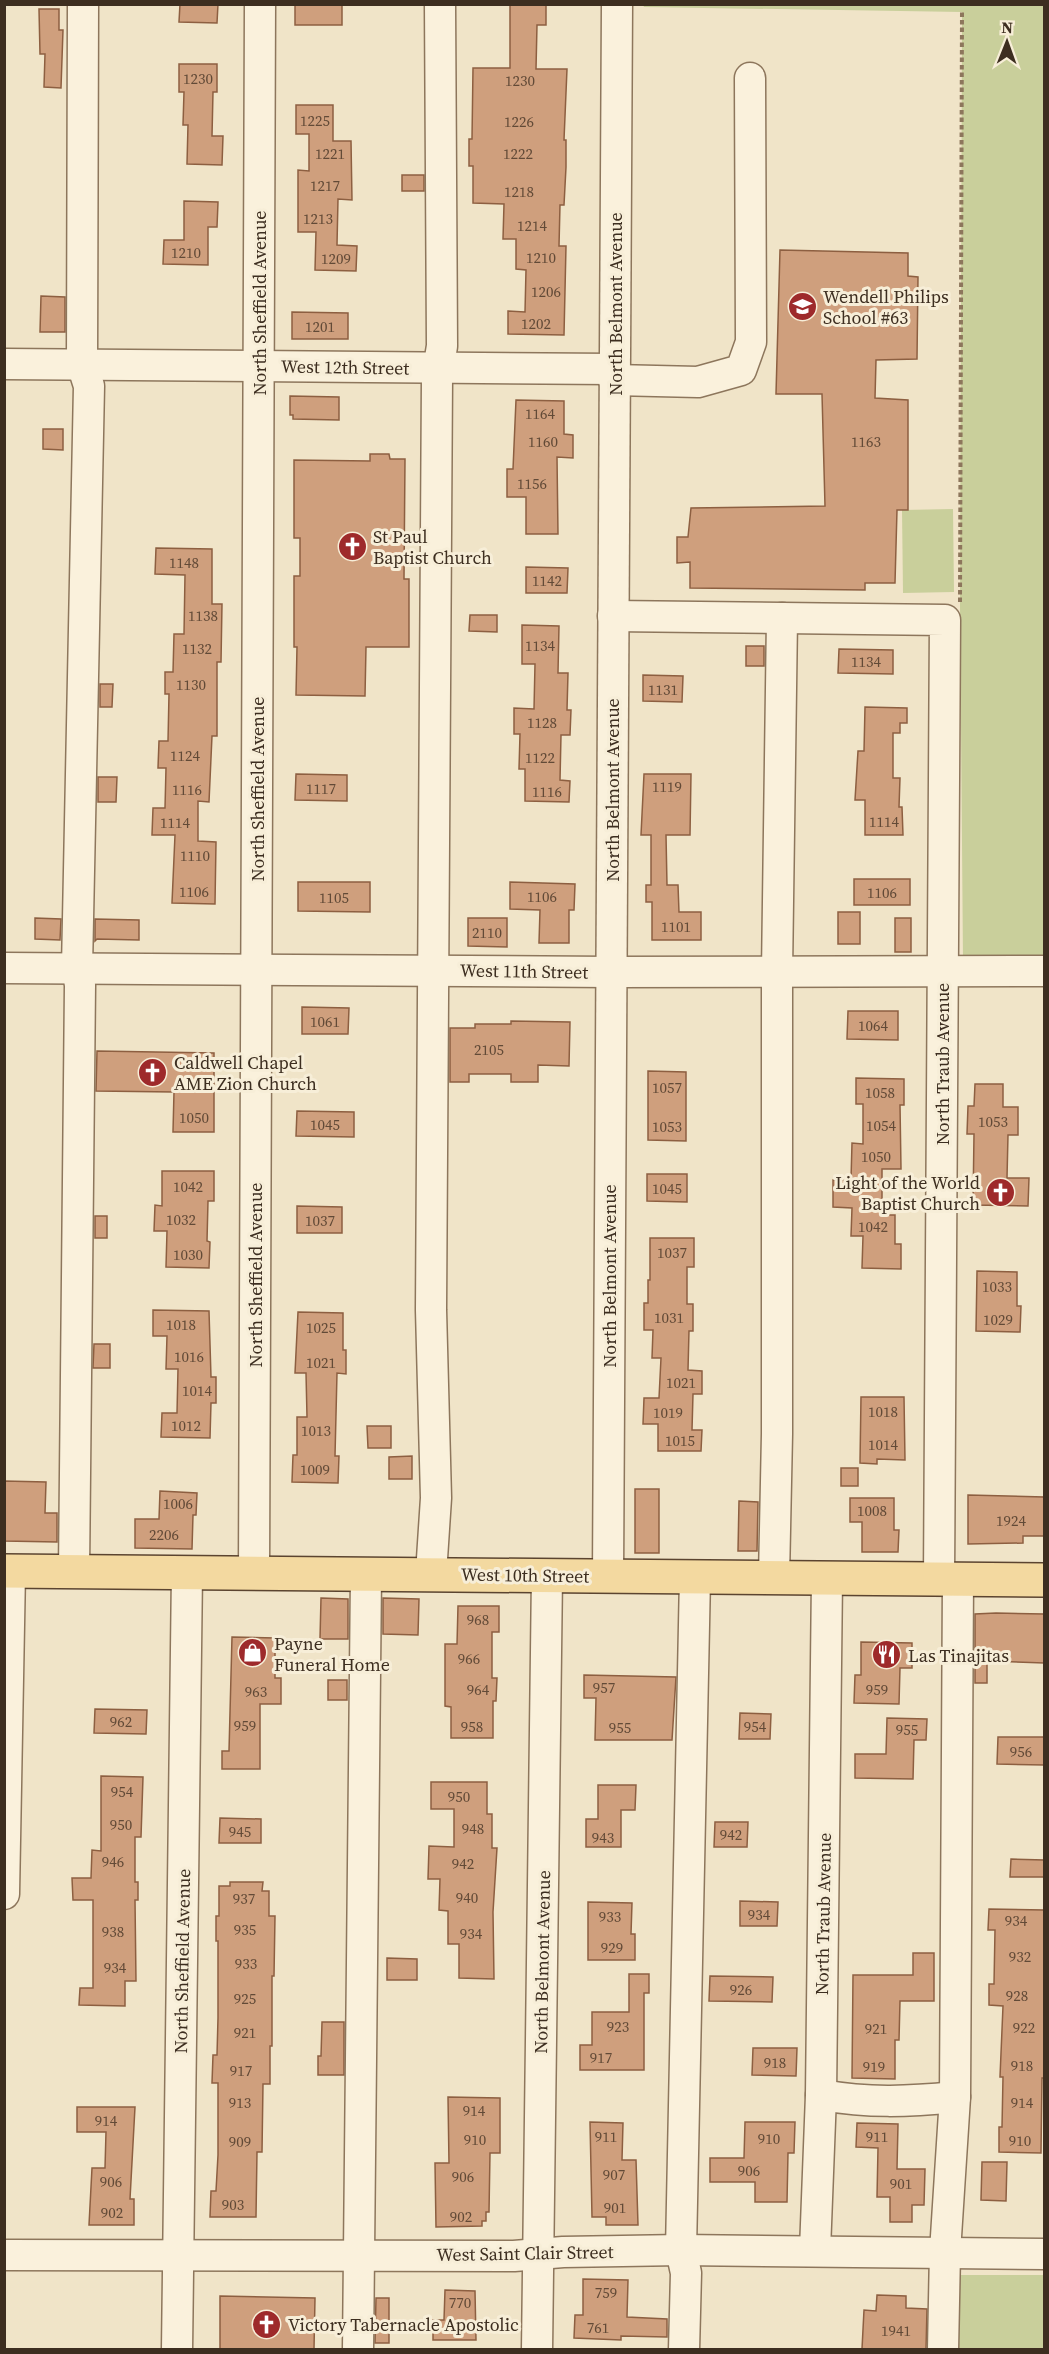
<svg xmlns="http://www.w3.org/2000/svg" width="1049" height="2354" font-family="'Source Serif 4',serif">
<rect width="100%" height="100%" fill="#f0e4c8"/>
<g fill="#c9cf9b">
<polygon points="643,5 1044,5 1044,961 963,961 960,606 962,12 644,7"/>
<polygon points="953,509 954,592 903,593 902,510"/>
<rect x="951" y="2275" width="93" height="74"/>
</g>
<g fill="#cf9f7d" stroke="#8d5f41" stroke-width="1.5">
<polygon points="180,4 218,4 217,23 179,22"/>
<rect x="295" y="4" width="47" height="21"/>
<polygon points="510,4 546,4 546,25 537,25 536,69 567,69 564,140 566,140 566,167 564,205 560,205 559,246 566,246 564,335 508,334 508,311 525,312 526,270 516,269 516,239 503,239 504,204 473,203 473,166 469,166 469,139 472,139 473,68 510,68"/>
<polygon points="39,9 59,9 59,30 63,30 61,88 44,87 45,54 40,54"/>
<polygon points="179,64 217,64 217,92 213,92 212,136 223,136 222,165 187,164 188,125 183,125 184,92 179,92"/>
<polygon points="296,105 333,105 333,141 351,141 352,200 338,199 337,245 357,246 356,271 315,270 316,232 298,232 298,170 309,171 309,134 296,134"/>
<rect x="402" y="175" width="22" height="16"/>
<polygon points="184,201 218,202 217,227 208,227 208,265 163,264 164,240 184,240"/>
<polygon points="780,250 908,253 908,276 918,277 917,359 876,360 875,398 908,400 908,510 897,510 895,583 865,583 865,590 690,588 690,562 677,563 677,537 688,537 691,508 825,506 822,394 776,394"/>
<polygon points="41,296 65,297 65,332 40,332"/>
<polygon points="292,312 348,313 348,339 292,339"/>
<polygon points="290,396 339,397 339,420 293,419 293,415 290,415"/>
<polygon points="516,400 564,401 564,434 573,435 573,458 557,457 558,534 526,534 526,497 507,497 507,469 513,469"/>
<polygon points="43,429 63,429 63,450 43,449"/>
<polygon points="370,454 389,454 390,459 405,459 404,579 409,579 409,647 366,647 365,696 296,695 297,647 294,647 294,576 300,576 300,538 294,538 294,460 370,461"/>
<polygon points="156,548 212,549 212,604 222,604 221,662 217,662 217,736 212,736 209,802 198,801 198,841 216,842 215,904 172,903 175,835 152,835 153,808 165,808 166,768 158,768 159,741 168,741 169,694 165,694 165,672 173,672 174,634 184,634 185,575 155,574"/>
<polygon points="526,567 568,568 567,593 526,593"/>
<polygon points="470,615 497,615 497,632 469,631"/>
<polygon points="522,625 559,626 558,673 568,673 567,710 571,710 570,735 561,735 560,780 570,781 569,802 525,801 525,769 519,769 520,734 514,734 514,708 534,709 535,664 522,664"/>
<rect x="746" y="646" width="18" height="20"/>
<polygon points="839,649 893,650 893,674 838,673"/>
<polygon points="643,675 683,676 682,702 643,701"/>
<polygon points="100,684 113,684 112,707 100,707"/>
<polygon points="865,707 907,708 907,723 900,723 900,733 893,733 893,778 900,778 899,807 902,807 903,835 865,835 865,800 855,800 858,751 864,751"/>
<polygon points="296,774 347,775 347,801 295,800"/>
<polygon points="644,774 691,774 690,835 666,835 667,885 678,885 679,912 701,912 701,940 652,940 652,902 646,902 646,885 651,885 651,835 641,835"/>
<polygon points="98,777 117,777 116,802 98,802"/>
<rect x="854" y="879" width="56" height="26"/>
<polygon points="298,882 370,882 370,912 298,911"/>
<polygon points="510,882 575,884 574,910 569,910 569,943 539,943 540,910 510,909"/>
<rect x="838" y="912" width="22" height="32"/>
<polygon points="35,918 61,919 60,940 35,939"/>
<polygon points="468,918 507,918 507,947 468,946"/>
<rect x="895" y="918" width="16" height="34"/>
<polygon points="95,919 139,920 139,940 97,939 95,941"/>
<polygon points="302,1007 349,1008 348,1034 302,1034"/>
<polygon points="848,1011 898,1011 898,1040 847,1039"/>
<polygon points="511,1021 570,1022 569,1066 538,1065 538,1082 511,1082 511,1074 469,1074 469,1082 450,1082 450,1028 475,1028 475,1024 511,1024"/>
<polygon points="97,1051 214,1053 214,1132 173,1132 174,1092 96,1091"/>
<polygon points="648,1071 686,1072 686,1141 648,1140"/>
<polygon points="856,1078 904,1079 904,1105 900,1105 901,1169 882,1169 882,1215 895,1215 895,1244 901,1244 901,1269 862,1268 863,1236 851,1236 852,1208 833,1207 833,1180 851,1180 852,1143 863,1144 863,1104 856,1104"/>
<polygon points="975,1084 1003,1084 1003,1107 1018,1107 1018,1135 1008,1135 1007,1178 1029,1178 1028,1206 973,1205 974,1134 967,1134 968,1106 974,1106"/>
<polygon points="297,1111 354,1112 354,1137 296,1136"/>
<polygon points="162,1171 214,1171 214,1201 208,1201 207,1241 210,1242 209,1268 166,1267 167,1231 154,1231 155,1205 162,1206"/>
<polygon points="647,1174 687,1174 687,1202 647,1201"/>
<polygon points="297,1206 342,1207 342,1233 297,1233"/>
<rect x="95" y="1216" width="12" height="22"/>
<polygon points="650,1238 694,1238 694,1267 687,1267 687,1304 693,1304 693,1331 689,1331 688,1370 702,1371 702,1394 693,1394 692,1430 702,1430 701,1451 658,1451 658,1424 643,1424 644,1398 659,1398 661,1358 652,1358 653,1330 644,1330 644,1303 648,1303 648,1280 650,1280"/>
<polygon points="977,1271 1017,1272 1017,1306 1021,1306 1020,1332 976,1331"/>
<polygon points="153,1310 209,1311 211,1377 216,1377 216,1403 211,1403 210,1438 161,1437 162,1413 177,1413 178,1369 166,1369 167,1336 153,1336"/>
<polygon points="298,1312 343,1313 343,1350 346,1350 346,1374 337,1373 335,1456 339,1456 338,1483 292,1482 293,1455 297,1455 297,1417 307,1417 306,1373 295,1373"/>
<polygon points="94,1344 110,1344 110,1368 93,1368"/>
<polygon points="861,1397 904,1397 905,1460 877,1459 877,1464 860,1463"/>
<polygon points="367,1426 391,1426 391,1448 368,1448"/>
<polygon points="412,1456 412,1479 389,1479 389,1457"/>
<rect x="841" y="1468" width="17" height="18"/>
<polygon points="4,1481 46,1482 45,1513 57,1513 57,1542 4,1541"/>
<rect x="635" y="1489" width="24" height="64"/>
<polygon points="160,1491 197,1493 196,1515 193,1515 192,1549 135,1548 135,1519 159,1519"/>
<polygon points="968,1495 1044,1497 1044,1536 1023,1536 1023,1543 968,1544"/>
<polygon points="850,1498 894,1498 894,1530 899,1530 898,1552 862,1552 862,1522 850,1522"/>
<polygon points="739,1501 758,1502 757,1551 738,1551"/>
<polygon points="321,1598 348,1599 348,1639 320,1639"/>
<polygon points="383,1598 419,1599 418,1635 383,1634"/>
<polygon points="458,1606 499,1606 499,1632 492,1632 492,1678 497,1678 496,1701 493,1701 493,1738 451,1738 451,1707 445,1706 445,1644 457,1644"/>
<polygon points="996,1613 1044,1614 1044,1663 987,1661 987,1683 975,1683 975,1614"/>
<polygon points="232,1637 275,1638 275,1678 281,1678 281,1704 260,1704 260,1769 222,1769 222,1751 229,1751"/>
<polygon points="861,1642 912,1643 912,1668 900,1668 899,1704 854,1703 855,1675 861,1675"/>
<polygon points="584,1675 676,1677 672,1740 595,1740 596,1698 584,1698"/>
<rect x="328" y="1680" width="19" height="20"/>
<polygon points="95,1709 147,1710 146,1734 94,1733"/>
<polygon points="740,1713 771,1714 770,1739 739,1739"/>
<polygon points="887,1718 927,1719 926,1740 914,1740 913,1779 855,1778 855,1754 886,1754"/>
<polygon points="998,1737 1044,1737 1044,1765 997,1764"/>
<polygon points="101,1776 143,1777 141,1837 135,1837 135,1882 138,1882 138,1900 135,1900 136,1981 125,1981 125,2006 79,2005 80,1988 93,1988 93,1900 73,1900 72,1878 91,1878 92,1850 101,1851"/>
<polygon points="431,1782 487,1782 487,1814 492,1814 492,1848 497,1848 493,1912 494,1979 459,1978 459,1944 448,1944 448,1911 439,1910 440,1879 428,1879 429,1846 454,1847 454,1809 431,1809"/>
<polygon points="598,1785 636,1785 635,1810 621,1810 621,1847 586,1847 586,1819 598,1819"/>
<polygon points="220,1818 261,1819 261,1843 219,1843"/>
<polygon points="715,1822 748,1822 747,1847 714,1847"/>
<polygon points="1011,1859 1044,1860 1044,1877 1010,1877"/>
<polygon points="230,1882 263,1882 262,1891 269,1891 269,1916 275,1916 274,1976 272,1976 272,2046 270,2046 270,2084 263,2084 262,2152 257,2152 256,2217 210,2217 211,2191 216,2191 218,2155 218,2083 212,2083 213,2055 217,2055 218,2018 218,1941 216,1941 216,1916 219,1916 219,1886 230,1886"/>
<polygon points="740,1901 778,1902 777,1926 740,1926"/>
<polygon points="588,1902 632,1903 631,1934 635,1934 635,1960 588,1960"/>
<polygon points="989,1909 1044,1910 1044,2078 1042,2078 1041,2153 999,2152 999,2127 1002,2127 1003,2077 1000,2077 1003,2006 989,2005 989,1984 994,1984 995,1930 988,1930"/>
<polygon points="913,1953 934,1953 934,2001 900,2001 899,2040 895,2040 895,2079 852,2078 853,1975 913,1975"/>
<polygon points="387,1958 417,1959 417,1980 387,1980"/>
<polygon points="629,1974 649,1974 649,1993 644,1993 644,2070 580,2070 580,2045 592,2045 592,2012 629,2012"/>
<polygon points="710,1976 773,1977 772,2002 709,2001"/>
<polygon points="322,2022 344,2022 344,2075 318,2075 318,2056 321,2056"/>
<polygon points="753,2048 797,2048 796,2076 752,2075"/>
<polygon points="448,2097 500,2098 500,2153 490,2153 489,2212 486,2212 486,2221 482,2221 482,2226 436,2227 435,2163 449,2163"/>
<polygon points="77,2107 135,2107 130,2199 134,2199 134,2225 89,2225 92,2168 105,2168 106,2132 77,2132"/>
<polygon points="590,2122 623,2123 622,2160 636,2160 638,2225 606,2225 606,2217 592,2217"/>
<polygon points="745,2122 795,2122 794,2153 788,2153 787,2202 755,2202 755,2182 710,2182 710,2158 744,2158"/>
<polygon points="857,2123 898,2124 897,2169 925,2169 924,2205 912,2205 912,2222 890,2222 890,2197 877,2197 878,2148 856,2147"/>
<polygon points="982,2162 1007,2162 1006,2201 981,2200"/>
<polygon points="583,2279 628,2280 627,2317 667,2319 667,2337 621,2336 621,2340 574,2338 575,2315 583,2315"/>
<polygon points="445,2290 475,2291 476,2340 433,2340 433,2320 444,2320"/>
<polygon points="877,2295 906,2296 906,2308 927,2309 926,2349 862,2349 864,2310 876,2311"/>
<polygon points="220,2296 315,2298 314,2349 220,2349"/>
<polygon points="376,2298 389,2298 389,2343 375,2343"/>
</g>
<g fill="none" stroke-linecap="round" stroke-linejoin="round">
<defs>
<g id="minor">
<polyline points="4,364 614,369"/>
<polyline points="614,380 698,382 741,370 751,342 750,78"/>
<polyline points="613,616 945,620 939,1579"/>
<polyline points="4,968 611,972 1044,971"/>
<polyline points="74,1571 80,985 77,968 89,386 82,364 83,4"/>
<polyline points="254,1573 260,4"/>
<polyline points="431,1574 436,1498 431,1310 437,377 442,346 440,4"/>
<polyline points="608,1576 617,4"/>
<polyline points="774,1577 777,1434 777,972 782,618"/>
<polyline points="4,1894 10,1571"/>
<path d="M 821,2095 C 869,2103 906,2102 955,2097"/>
<polyline points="815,2250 821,2095 827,1578"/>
<polyline points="4,2255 514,2256 563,2252 681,2250 1044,2254"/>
<polyline points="177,2350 187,1572"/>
<polyline points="358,2350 366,1574"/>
<polyline points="537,2350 547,1575"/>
<polyline points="684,2350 686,2273 681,2250 695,1577"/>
<polyline points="943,2350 945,2252 955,2097 958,1579"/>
</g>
<polyline id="major" points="4,1571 1044,1580"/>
</defs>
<use href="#minor" stroke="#8d765c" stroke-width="33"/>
<use href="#major" stroke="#5b4430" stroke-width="36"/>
<polyline stroke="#8d765c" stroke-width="4" stroke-dasharray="4.5 3" stroke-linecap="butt" points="960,602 962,11"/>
<use href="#minor" stroke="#faf1dc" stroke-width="30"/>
<use href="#major" stroke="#f3d9a0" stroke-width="33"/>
</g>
<defs>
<symbol id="school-disc" viewBox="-11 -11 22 22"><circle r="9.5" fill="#9e2a2b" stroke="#f7eed8"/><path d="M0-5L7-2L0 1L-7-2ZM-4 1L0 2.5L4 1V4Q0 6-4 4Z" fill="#fff"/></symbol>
<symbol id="church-disc" viewBox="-11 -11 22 22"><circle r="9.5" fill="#9e2a2b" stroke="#f7eed8"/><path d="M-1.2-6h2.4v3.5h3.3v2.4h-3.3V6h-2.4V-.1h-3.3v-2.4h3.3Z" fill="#fff"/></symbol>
<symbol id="shop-disc" viewBox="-11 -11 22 22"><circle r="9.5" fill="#9e2a2b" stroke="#f7eed8"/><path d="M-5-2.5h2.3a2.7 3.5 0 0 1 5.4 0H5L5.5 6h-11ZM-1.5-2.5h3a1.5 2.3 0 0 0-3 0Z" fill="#fff"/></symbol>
<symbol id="restaurant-disc" viewBox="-11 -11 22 22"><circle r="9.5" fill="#9e2a2b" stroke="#f7eed8"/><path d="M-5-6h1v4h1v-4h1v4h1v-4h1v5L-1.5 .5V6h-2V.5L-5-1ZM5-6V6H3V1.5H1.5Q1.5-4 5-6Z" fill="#fff"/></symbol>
</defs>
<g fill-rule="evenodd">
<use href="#school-disc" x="786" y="290" width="33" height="33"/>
<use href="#church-disc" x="336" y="530" width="33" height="33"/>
<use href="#church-disc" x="136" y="1056" width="33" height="33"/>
<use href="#church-disc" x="984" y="1176" width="33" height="33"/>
<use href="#shop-disc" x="236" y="1636" width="33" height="33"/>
<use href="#restaurant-disc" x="870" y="1638" width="33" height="33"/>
<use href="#church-disc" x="250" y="2308" width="33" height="33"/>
</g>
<g text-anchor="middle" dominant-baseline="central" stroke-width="6" stroke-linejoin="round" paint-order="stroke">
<g font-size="15" fill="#624a37">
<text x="198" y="78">1230</text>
<text x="520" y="80">1230</text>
<text x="315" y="120">1225</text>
<text x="519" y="121">1226</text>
<text x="330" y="153">1221</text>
<text x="518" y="153">1222</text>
<text x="325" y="185">1217</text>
<text x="519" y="191">1218</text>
<text x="318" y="218">1213</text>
<text x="532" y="225">1214</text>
<text x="186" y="252">1210</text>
<text x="541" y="257">1210</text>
<text x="336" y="258">1209</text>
<text x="546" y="291">1206</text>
<text x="536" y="323">1202</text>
<text x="320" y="326">1201</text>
<text x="540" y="413">1164</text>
<text x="543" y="441">1160</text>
<text x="866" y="441">1163</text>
<text x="532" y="483">1156</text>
<text x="184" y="562">1148</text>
<text x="547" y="580">1142</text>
<text x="203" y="615">1138</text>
<text x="540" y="645">1134</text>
<text x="197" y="648">1132</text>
<text x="866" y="661">1134</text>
<text x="191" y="684">1130</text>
<text x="663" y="689">1131</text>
<text x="542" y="722">1128</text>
<text x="185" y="755">1124</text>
<text x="540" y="757">1122</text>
<text x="667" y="786">1119</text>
<text x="321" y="788">1117</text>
<text x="187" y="789">1116</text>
<text x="547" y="791">1116</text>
<text x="884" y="821">1114</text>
<text x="175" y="822">1114</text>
<text x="195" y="855">1110</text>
<text x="194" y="891">1106</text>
<text x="882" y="892">1106</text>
<text x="542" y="896">1106</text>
<text x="334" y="897">1105</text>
<text x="676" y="926">1101</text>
<text x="487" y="932">2110</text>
<text x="325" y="1021">1061</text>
<text x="873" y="1025">1064</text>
<text x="489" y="1049">2105</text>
<text x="667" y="1087">1057</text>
<text x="880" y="1092">1058</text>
<text x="194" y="1117">1050</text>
<text x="993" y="1121">1053</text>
<text x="325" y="1124">1045</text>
<text x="881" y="1125">1054</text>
<text x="667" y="1126">1053</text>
<text x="876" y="1156">1050</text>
<text x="188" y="1186">1042</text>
<text x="667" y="1188">1045</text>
<text x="181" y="1219">1032</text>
<text x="320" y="1220">1037</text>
<text x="873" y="1226">1042</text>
<text x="672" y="1252">1037</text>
<text x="188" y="1254">1030</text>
<text x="997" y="1286">1033</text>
<text x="669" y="1317">1031</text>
<text x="998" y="1319">1029</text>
<text x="181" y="1324">1018</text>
<text x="321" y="1327">1025</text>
<text x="189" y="1356">1016</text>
<text x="321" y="1362">1021</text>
<text x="681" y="1382">1021</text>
<text x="197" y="1390">1014</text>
<text x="883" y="1411">1018</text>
<text x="668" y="1412">1019</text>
<text x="186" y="1425">1012</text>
<text x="316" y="1430">1013</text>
<text x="680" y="1440">1015</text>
<text x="883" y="1444">1014</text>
<text x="315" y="1469">1009</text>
<text x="178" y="1503">1006</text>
<text x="872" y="1510">1008</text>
<text x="1011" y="1520">1924</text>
<text x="164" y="1534">2206</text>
<text x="478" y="1619">968</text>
<text x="469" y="1658">966</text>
<text x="604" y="1687">957</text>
<text x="478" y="1689">964</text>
<text x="877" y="1689">959</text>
<text x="256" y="1691">963</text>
<text x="121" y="1721">962</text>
<text x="245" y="1725">959</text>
<text x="472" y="1726">958</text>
<text x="755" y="1726">954</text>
<text x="620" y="1727">955</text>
<text x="907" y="1729">955</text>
<text x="1021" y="1751">956</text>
<text x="122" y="1791">954</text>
<text x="459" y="1796">950</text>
<text x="121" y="1824">950</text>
<text x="473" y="1828">948</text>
<text x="240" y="1831">945</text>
<text x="731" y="1834">942</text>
<text x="603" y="1837">943</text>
<text x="113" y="1861">946</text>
<text x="463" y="1863">942</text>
<text x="467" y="1897">940</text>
<text x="244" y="1898">937</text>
<text x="759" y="1914">934</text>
<text x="610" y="1916">933</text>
<text x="1016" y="1920">934</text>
<text x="245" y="1929">935</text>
<text x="113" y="1931">938</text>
<text x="471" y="1933">934</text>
<text x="612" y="1947">929</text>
<text x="1020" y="1956">932</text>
<text x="246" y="1963">933</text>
<text x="115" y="1967">934</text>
<text x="741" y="1989">926</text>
<text x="1017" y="1995">928</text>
<text x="245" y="1998">925</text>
<text x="618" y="2026">923</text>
<text x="1024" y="2027">922</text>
<text x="876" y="2028">921</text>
<text x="245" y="2032">921</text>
<text x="601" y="2057">917</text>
<text x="775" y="2062">918</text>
<text x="1022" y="2065">918</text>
<text x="874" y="2066">919</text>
<text x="241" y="2070">917</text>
<text x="240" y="2102">913</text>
<text x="1022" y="2102">914</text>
<text x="474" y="2110">914</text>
<text x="106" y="2120">914</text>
<text x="606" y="2136">911</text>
<text x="877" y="2136">911</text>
<text x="769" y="2138">910</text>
<text x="475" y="2139">910</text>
<text x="1020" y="2140">910</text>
<text x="240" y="2141">909</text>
<text x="749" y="2170">906</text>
<text x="614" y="2174">907</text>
<text x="463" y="2176">906</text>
<text x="111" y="2181">906</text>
<text x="901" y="2183">901</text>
<text x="233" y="2204">903</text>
<text x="615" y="2207">901</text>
<text x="112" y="2212">902</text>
<text x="461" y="2216">902</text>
<text x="606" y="2292">759</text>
<text x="460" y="2302">770</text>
<text x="598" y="2327">761</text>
<text x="896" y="2330">1941</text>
</g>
<g font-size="18" fill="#3d2e20" stroke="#f7eed8" text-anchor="start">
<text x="823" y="296">Wendell Philips<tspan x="823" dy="21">School #63</tspan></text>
<text x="373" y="536">St Paul<tspan x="373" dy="21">Baptist Church</tspan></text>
<text x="174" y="1062">Caldwell Chapel<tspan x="174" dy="21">AME Zion Church</tspan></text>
<text x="980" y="1182" text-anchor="end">Light of the World<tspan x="980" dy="21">Baptist Church</tspan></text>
<text x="274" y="1643">Payne<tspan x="274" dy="21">Funeral Home</tspan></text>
<text x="908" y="1655">Las Tinajitas</text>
<text x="288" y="2324">Victory Tabernacle Apostolic</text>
</g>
<g font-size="18" fill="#3d2e20" stroke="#f7eed8">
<text transform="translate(259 303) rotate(-90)">North Sheffield Avenue</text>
<text transform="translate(615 304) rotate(-90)">North Belmont Avenue</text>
<text transform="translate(345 367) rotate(1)">West 12th Street</text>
<text transform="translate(257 789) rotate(-90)">North Sheffield Avenue</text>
<text transform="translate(612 790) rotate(-90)">North Belmont Avenue</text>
<text transform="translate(524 971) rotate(1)">West 11th Street</text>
<text transform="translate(942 1064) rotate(-90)">North Traub Avenue</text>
<text transform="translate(255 1275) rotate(-90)">North Sheffield Avenue</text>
<text transform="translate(609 1276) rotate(-90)">North Belmont Avenue</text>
<text transform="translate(525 1575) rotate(1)">West 10th Street</text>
<text transform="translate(823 1914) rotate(-89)">North Traub Avenue</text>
<text transform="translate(182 1961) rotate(-89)">North Sheffield Avenue</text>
<text transform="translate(542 1962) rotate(-89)">North Belmont Avenue</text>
<text transform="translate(525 2253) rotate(-1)">West Saint Clair Street</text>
</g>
</g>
<rect width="1049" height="2354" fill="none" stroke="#3d2e20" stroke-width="12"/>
<g transform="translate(1007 42) rotate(1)" stroke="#f7eed8" stroke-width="4.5" paint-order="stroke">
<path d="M0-4.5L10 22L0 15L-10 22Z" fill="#3d2e20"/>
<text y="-9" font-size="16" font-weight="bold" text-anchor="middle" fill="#3d2e20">N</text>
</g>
</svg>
